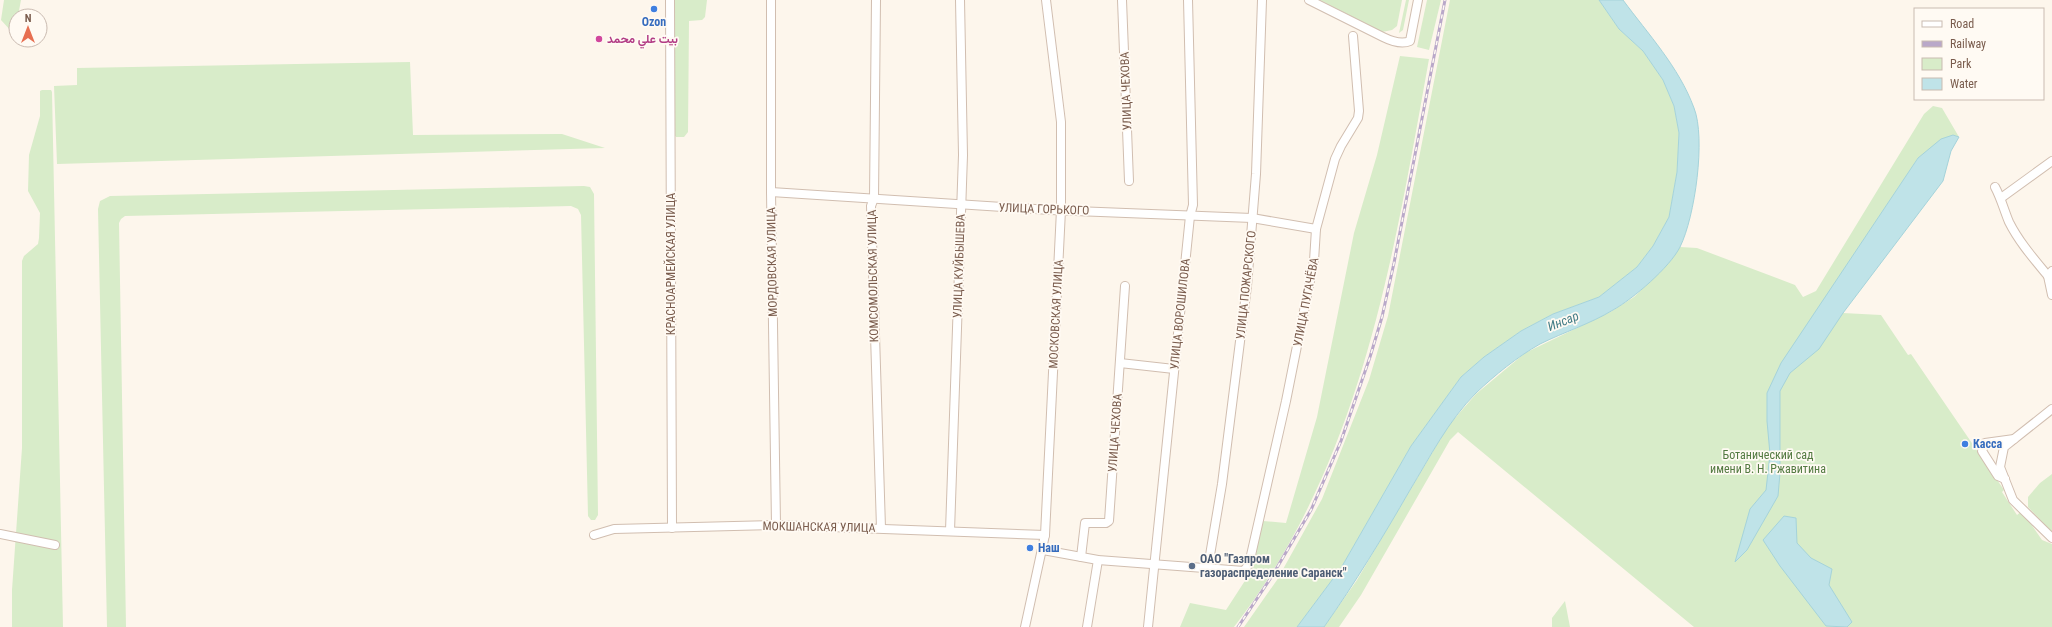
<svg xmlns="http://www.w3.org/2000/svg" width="2052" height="627" font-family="'Roboto Condensed',Vazirmatn,sans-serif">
<rect width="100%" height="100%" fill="#fdf6ec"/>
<g fill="#d8ecc9">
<polygon points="4,0 21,0 18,16 16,16 16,29 11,31 1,20"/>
<polygon points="673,0 707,0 705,17 702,20 689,21 688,132 684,137 676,137 674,134"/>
<polygon points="1320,0 1402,0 1397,26 1392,30 1382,32"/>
<polygon points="1406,0 1409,0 1403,30 1399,33"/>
<polygon points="1427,0 1441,0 1429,50 1417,47"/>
<polygon points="1450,0 1599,0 1619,29 1643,51 1663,80 1674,106 1679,133 1677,172 1669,217 1653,246 1637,267 1599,297 1553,314 1521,331 1484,357 1461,377 1411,446 1341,568 1297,627 1244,627 1277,580 1322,499 1369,380 1388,316"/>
<path d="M 1400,56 L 1429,59 C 1393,259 1362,461 1234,627 L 1180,627 L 1190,603 L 1226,610 L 1250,573 L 1263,521 L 1286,523 L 1317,417 L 1354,233 L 1377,155 Z"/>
<polygon points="410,62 413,135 562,134 605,148 57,164 54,86 77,85 77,68"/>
<polygon points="42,90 51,90 52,92 63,627 12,627 12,590 22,448 22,261 24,256 38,244 39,238 40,213 28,191 29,155 40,116 40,91"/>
<polygon points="1933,106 1942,108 1959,137 1953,135 1918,158 1820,306 1843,313 1881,315 1908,355 1911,354 2004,490 2002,492 2017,515 2022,511 2042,540 2052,544 2052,627 1694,627 1458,432 1450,440 1361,595 1339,627 1324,627 1357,580 1448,426 1476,394 1525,353 1612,311 1634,297 1663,269 1680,247 1697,248 1795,285 1803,297 1816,291 1924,114"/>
<polygon points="584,186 590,187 594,194 598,515 595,520 591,520 588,516 581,215 578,209 571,206 125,216 121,219 119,223 126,627 107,627 98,209 100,201 110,196"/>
<polygon points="2052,474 2052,532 2028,507 2028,497 2040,483"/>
<polygon points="1565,601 1570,627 1552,627 1552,618"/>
</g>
<g fill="#bfe3e8" stroke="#a5d3da">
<path d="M 1599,0 L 1623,0 C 1648,34 1679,67 1694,108 C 1706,138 1695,217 1680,247 C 1670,267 1633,299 1613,310 C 1590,324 1564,332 1540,344 C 1517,357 1495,375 1476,393 C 1448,421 1430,457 1410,490 C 1383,537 1355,583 1324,627 L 1297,627 L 1341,568 L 1411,446 L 1461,377 L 1484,357 L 1521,331 L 1553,314 L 1599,297 L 1637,267 L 1653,246 L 1669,217 L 1677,172 L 1679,133 L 1674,106 L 1663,80 L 1643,51 L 1619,29 Z"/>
<polygon points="1953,135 1959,137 1951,151 1943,181 1843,313 1819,349 1790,373 1780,391 1780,473 1778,496 1747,550 1735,562 1750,509 1766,490 1770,454 1767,421 1767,393 1781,363 1918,158 1941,139"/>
<polygon points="1784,516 1796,518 1797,543 1811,558 1832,569 1829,585 1852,622 1847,627 1826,626 1780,566 1763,540"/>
</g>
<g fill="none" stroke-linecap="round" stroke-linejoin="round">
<defs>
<g id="minor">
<polyline points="670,0 672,528"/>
<polyline points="771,0 771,192 776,525"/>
<polyline points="876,0 874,198 871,206 881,528"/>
<polyline points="1122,0 1129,181"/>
<path d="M 1309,0 L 1383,37 C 1391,41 1401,45 1410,41 L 1418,0"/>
<path d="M 1995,187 C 2001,198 2004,210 2009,222 C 2019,242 2034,259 2048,276"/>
<polyline points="771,192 1050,210 1252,218 1316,229"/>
<polyline points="2001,198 2052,161"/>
<polyline points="2052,271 2048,276 2052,295"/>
<polyline points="1120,363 1174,369"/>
<polyline points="2052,409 2004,447 2000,467 2013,500 2052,538"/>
<polyline points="2005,479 1998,476 1982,451 1985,443 2014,439"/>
<polyline points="950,531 963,155 960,0"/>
<polyline points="0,534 55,545"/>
<polyline points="594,535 614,529 776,525 1045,535"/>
<polyline points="1043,550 1098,560 1244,571 1249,564 1286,401 1314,261 1316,229 1335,159 1341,146 1358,118 1359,111 1353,36"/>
<polyline points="1081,557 1085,523 1106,523 1109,521 1125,286"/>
<polyline points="1208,567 1222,484 1247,286 1256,174 1262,0"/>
<polyline points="1025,627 1045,535 1061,210 1061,122 1046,0"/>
<polyline points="1087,627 1098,560"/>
<polyline points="1148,627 1190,216 1193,205 1188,0"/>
</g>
</defs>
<use href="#minor" stroke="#d1beb0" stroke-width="10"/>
<use href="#minor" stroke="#fff" stroke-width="8"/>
<defs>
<polyline id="rail" points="1238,627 1272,576 1311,510 1341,441 1370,357 1382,317 1394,263 1445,0"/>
</defs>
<use href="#rail" stroke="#b9a8c9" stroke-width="3"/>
<use href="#rail" stroke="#fffaf3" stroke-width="1.5" stroke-dasharray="4.5" stroke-linecap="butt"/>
</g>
<g fill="#3f7fe0" stroke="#fffaf3" stroke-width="1.5">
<circle cx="654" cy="9" r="4"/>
<circle cx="1965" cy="444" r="4"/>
<circle cx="1030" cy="548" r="4"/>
</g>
<circle fill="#d1479c" stroke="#fffaf3" stroke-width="1.5" cx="599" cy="39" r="4"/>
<circle fill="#5c6f8a" stroke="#fffaf3" stroke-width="1.5" cx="1192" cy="566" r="4"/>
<g text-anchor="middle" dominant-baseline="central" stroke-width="3.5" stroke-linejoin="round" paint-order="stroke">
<g font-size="12" font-weight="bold" fill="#366cbe" stroke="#fffaf3" text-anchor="start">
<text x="654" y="22" text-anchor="middle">Ozon</text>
<text x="1973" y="444">Касса</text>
<text x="1038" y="548">Наш</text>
</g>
<g font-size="12" font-weight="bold" fill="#b23c85" stroke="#fffaf3" text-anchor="start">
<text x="607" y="39">بيت علي محمد</text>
</g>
<g font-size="12" fill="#7a5c4d" stroke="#fffaf3">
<text transform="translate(1126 91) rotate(-92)">УЛИЦА ЧЕХОВА</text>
<text transform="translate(1044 209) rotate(2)">УЛИЦА ГОРЬКОГО</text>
<text transform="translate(772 262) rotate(-91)">МОРДОВСКАЯ УЛИЦА</text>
<text transform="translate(671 264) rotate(-90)">КРАСНОАРМЕЙСКАЯ УЛИЦА</text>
<text transform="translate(959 266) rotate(-88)">УЛИЦА КУЙБЫШЕВА</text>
<text transform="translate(873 276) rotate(-91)">КОМСОМОЛЬСКАЯ УЛИЦА</text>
<text transform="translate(1246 285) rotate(-84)">УЛИЦА ПОЖАРСКОГО</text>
<text transform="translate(1306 302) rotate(-79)">УЛИЦА ПУГАЧЁВА</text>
<text transform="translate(1056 314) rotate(-87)">МОСКОВСКАЯ УЛИЦА</text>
<text transform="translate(1180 314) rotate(-84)">УЛИЦА ВОРОШИЛОВА</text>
<text transform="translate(1115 433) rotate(-86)">УЛИЦА ЧЕХОВА</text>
<text transform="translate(819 527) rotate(1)">МОКШАНСКАЯ УЛИЦА</text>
</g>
<g font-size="12" fill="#537a41" stroke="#fffaf3">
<text x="1768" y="455">Ботанический сад<tspan x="1768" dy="14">имени В. Н. Ржавитина</tspan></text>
</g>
<g font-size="12" font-weight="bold" fill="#4e5e75" stroke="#fffaf3" text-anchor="start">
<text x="1200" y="559">ОАО "Газпром<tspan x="1200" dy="14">газораспределение Саранск"</tspan></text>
</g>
<g font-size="13" font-style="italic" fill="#437c86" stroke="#fffaf3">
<text transform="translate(1563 321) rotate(-22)">Инсар</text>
</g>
</g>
<rect x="1914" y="8" width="130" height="92" fill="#fffaf3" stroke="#cabbb1"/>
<rect x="1922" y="21" width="20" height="6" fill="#ffffff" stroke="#cabbb1"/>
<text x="1950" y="28" font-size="12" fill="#7a5c4d">Road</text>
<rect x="1922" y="41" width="20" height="6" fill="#b9a8c9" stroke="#cabbb1"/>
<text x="1950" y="48" font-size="12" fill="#7a5c4d">Railway</text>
<rect x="1922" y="58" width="20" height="12" fill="#d8ecc9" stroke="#cabbb1"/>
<text x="1950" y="68" font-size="12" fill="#7a5c4d">Park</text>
<rect x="1922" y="78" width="20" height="12" fill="#bfe3e8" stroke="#cabbb1"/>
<text x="1950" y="88" font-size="12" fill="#7a5c4d">Water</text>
<g transform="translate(28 28)"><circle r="19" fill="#fffaf3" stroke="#cabbb1"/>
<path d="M0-3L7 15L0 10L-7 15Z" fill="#e76f51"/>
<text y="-6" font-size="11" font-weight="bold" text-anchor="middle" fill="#7a5c4d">N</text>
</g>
</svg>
